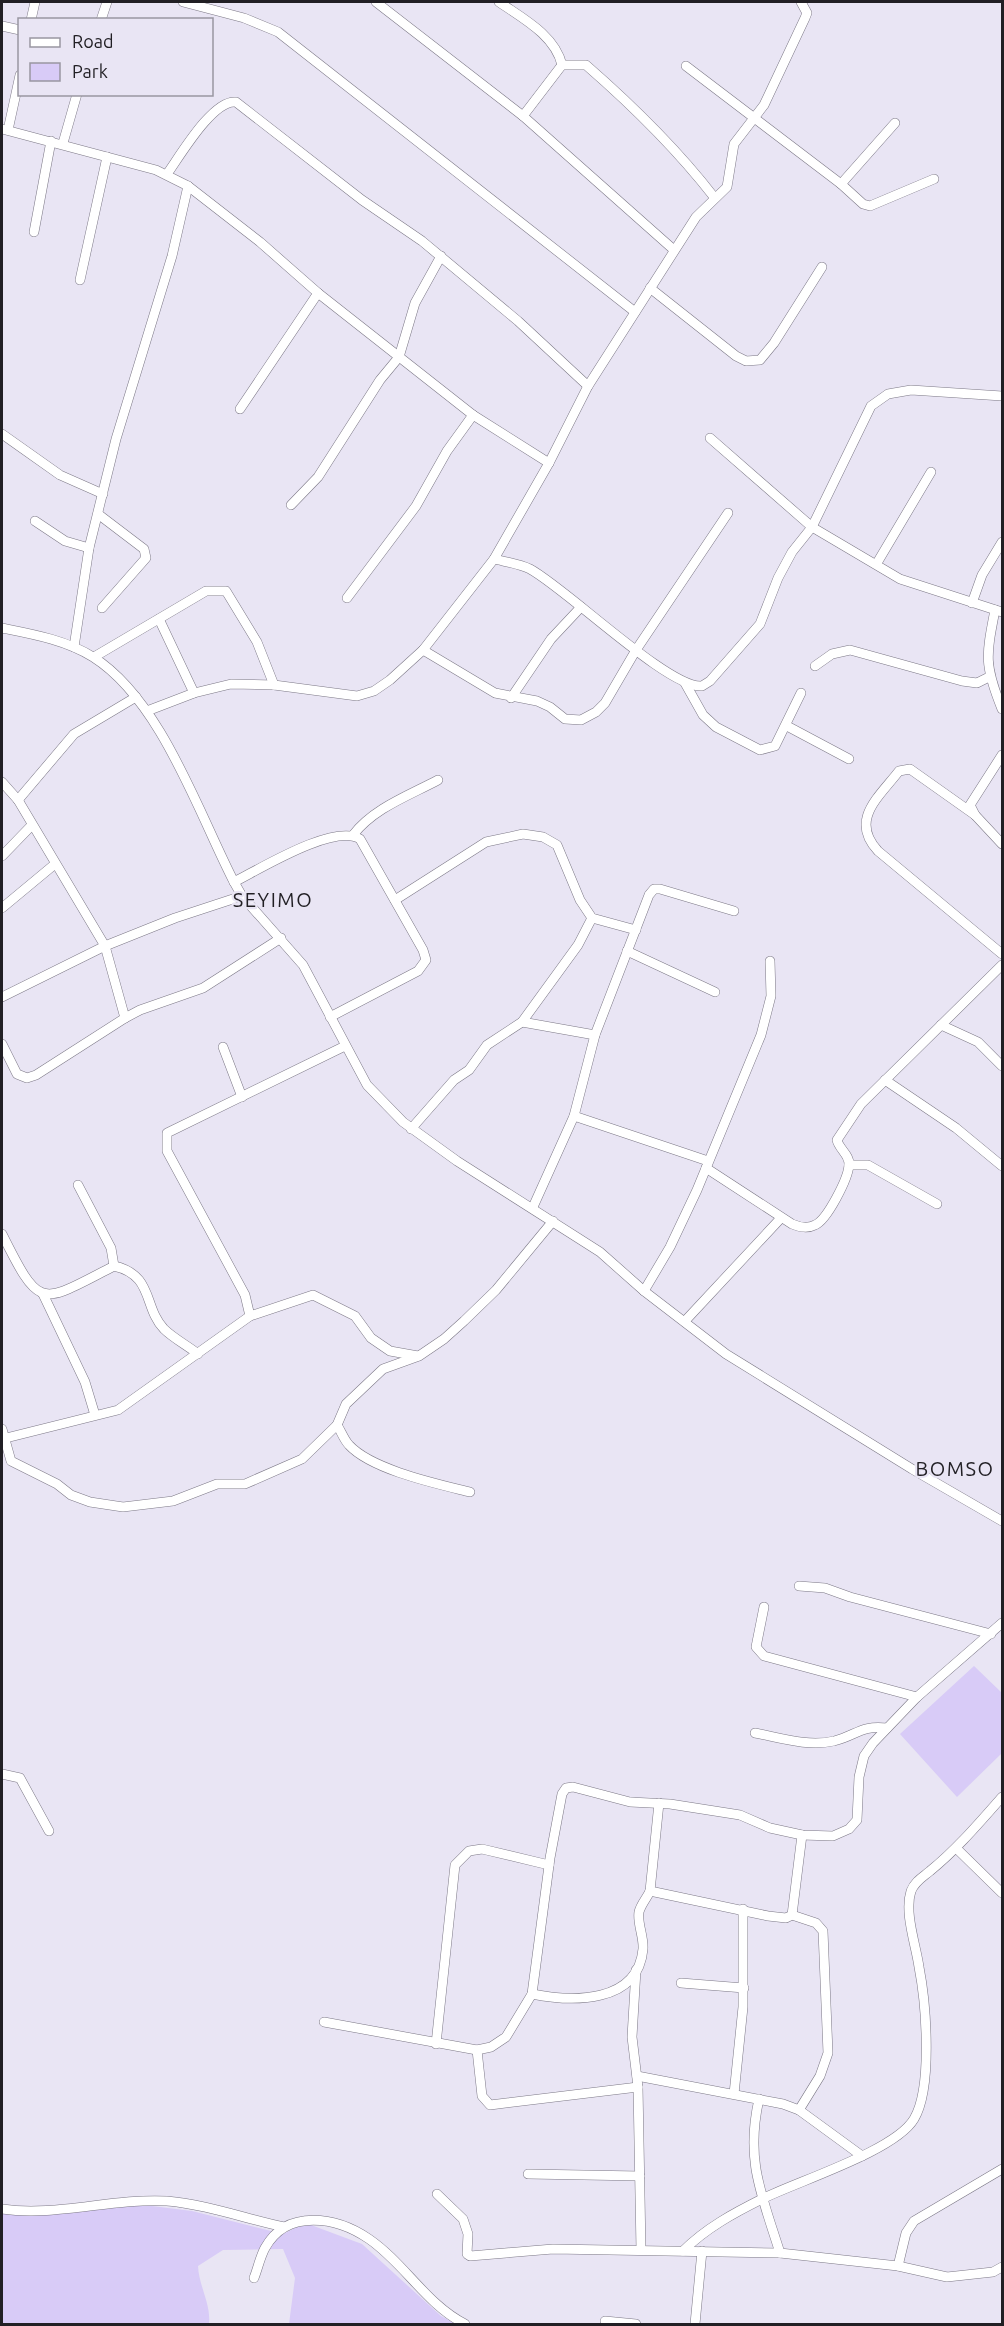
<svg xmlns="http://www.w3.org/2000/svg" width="1004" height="2326" font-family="Ubuntu,sans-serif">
<rect width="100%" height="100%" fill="#e9e5f4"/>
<g fill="#d8cbf7">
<polygon points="974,1666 1002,1693 1002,1753 957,1797 900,1734"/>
<path d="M 144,2205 L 192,2211 L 283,2234 L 297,2227 L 311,2225 L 362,2244 L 441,2316 L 456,2324 L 289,2324 L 295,2278 L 283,2249 L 223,2250 L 198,2266 C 199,2287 211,2303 209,2324 L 2,2324 L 2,2213 L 29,2216 Z"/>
</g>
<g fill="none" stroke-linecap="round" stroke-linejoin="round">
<defs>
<g id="minor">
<polyline points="183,2 244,18 278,32 635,312"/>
<polyline points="376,2 523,116 674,250"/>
<path d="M 499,2 C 522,18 555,35 562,65"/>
<polyline points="31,20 35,2"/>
<polyline points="101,20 107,2"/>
<polyline points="2,26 20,30"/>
<polyline points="686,66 841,184 863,204 870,206 934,179"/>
<path d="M 523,116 L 562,65 L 586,65 C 633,106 676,148 714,197"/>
<polyline points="2,129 156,170 188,186 260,242 318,293 473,415"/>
<polyline points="8,130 20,75"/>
<polyline points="63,143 77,94"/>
<path d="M 167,174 C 180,156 213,99 236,102 L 362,200 L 422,241 L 518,321 L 588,386"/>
<polyline points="841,184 895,123"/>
<polyline points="34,232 51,141"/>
<polyline points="80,280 107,157"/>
<polyline points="650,288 736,356 746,361 760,360 774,343 822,267"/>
<polyline points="240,409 318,293"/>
<polyline points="2,434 60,475 103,494"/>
<polyline points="710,438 812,527 900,579 1002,612"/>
<polyline points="291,505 318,477 380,380 399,357 415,303 441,256"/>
<polyline points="98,514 144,549 146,558 102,608"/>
<polyline points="35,521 65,541 89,548"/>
<path d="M 494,559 C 506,562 520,564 530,569 C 567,589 669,689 702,686 L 710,681 L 760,624 L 778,578 L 792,552 L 812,527 L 871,406 L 888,394 L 911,390 L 1002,396"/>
<polyline points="877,563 931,472"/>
<polyline points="347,598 416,506 447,451 473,415 549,463"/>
<polyline points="972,603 982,575 1002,542"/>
<path d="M 995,610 C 986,656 984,665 1002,709"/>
<polyline points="159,619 194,693"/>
<path d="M 2,628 C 32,634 66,640 93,657 C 161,700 198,812 234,882 L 242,896 L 303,965 L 367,1085 L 403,1122 L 457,1161 L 600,1252 L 644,1291 L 726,1354 L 912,1469 L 1002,1521"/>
<polyline points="74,647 89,548 116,439 172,256 188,186"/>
<polyline points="423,650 495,693 537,701 550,707 565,719 581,720 596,712 605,703 636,650 728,513"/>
<polyline points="94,657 206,591 226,591 257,642 274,685"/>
<polyline points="815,666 832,654 850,650 962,681 977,683 989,677"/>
<polyline points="685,683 703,715 716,727 760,750 775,746 801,693"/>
<polyline points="511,698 551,639 581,607"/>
<polyline points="147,711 194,693 231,684 274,685 357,696 374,691 390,680 423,650 494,559 549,463 588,386 696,217 727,187 734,144 764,105 805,18 807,13 801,2"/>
<polyline points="787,726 849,759"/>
<polyline points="1002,755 970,805 975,815 1002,844"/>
<polyline points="2,782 18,800 105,946 125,1018 140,1010 203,988 281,938"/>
<polyline points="18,800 74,734 136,697"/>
<path d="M 975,815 L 910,769 L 899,771 C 879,797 849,820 878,851 L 1002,954"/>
<path d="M 353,835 C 374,808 408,796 438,780"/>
<polyline points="2,856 32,825"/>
<path d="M 234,882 C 260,869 334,823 360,839 L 423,950 L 426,960 L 418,971 L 330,1017"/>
<polyline points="395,900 486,842 523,834 543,837 557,845 580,900 592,918 636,930"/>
<polyline points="2,908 55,864"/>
<polyline points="627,951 715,992"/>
<polyline points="2,997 105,946 175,918 242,896"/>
<polyline points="522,1022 595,1035"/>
<polyline points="941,1025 978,1042 1002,1066"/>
<polyline points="2,1044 17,1074 27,1078 36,1075 125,1018"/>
<polyline points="223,1047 242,1097"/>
<polyline points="885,1080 956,1128 1002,1166"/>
<polyline points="574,1116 708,1161"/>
<polyline points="411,1129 454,1080 469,1070 487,1045 522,1022 578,945 592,918"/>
<polyline points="849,1165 868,1165 937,1204"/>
<path d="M 706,1168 L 792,1224 C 799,1227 807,1229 815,1225 C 827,1220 848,1179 849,1165 C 850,1155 839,1149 837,1140 L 861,1104 L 1002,965"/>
<polyline points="78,1185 111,1248 114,1266"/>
<polyline points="533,1207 574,1116 595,1035 649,895 654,889 660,889 734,911"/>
<path d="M 2,1234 C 41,1312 40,1304 114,1266 C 154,1275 143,1307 164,1329 C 173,1338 188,1346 198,1354"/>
<polyline points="644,1291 670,1247 697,1190 761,1035 771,996 770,961"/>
<polyline points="43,1294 85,1382 95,1415"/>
<polyline points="250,1316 245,1295 167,1151 167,1133 345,1046"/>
<polyline points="685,1321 781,1218"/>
<path d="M 337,1425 C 341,1431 344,1440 349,1445 C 372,1470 438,1484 470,1492"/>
<polyline points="2,1429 11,1461 57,1484 71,1495 90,1502 123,1507 173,1501 217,1484 245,1484 302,1459 337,1425 346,1404 383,1369 419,1356 444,1339 464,1321 496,1290 553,1221"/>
<polyline points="2,1439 118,1410 250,1316 313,1295 355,1316 371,1338 390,1351 418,1356"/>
<polyline points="799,1586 825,1588 850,1597 991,1634"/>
<polyline points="764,1607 756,1647 764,1656 917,1697"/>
<path d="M 755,1733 C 781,1738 808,1747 834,1741 C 857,1735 861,1725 887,1728"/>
<polyline points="2,1774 20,1778 49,1831"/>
<polyline points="957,1849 1002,1893"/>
<polyline points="650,1891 659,1803"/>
<polyline points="792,1915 816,1923 823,1931 828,2053 820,2076 799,2110"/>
<polyline points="636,1970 632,2037 638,2087 641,2250"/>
<polyline points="681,1983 744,1988"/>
<path d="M 532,1994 C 572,2002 638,2004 643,1949 C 644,1937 637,1923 639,1912 C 641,1904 647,1898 650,1891 L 768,1916 L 786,1918 L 792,1915 L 802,1835"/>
<polyline points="324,2022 477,2050 491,2047 506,2037 532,1994 550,1858 562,1794 566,1788 573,1787 630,1802 670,1804 740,1815 770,1828 802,1835 833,1836 849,1829 857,1820 859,1777 864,1756 873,1743 917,1697 1002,1623"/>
<polyline points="436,2044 455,1865 469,1851 482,1849 549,1865"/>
<polyline points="477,2050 482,2096 490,2105 638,2087"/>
<polyline points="637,2076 783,2104 799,2110 862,2156"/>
<polyline points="734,2094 743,2007 743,1909"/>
<path d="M 759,2099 C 745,2161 762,2195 780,2253"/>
<polyline points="528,2174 640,2176"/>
<polyline points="437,2194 463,2219 468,2234 467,2254 470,2256 553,2249 780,2253 898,2266 947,2277 993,2272 1002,2267"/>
<path d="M 2,2209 C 56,2217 111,2198 167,2201 C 204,2204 247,2219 284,2227"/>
<path d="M 683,2251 C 706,2228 734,2213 762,2199 C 798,2181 895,2151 914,2119 C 933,2087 926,2003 919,1967 C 916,1945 904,1913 911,1891 C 915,1881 923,1877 930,1871 C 957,1849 979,1823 1002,1797"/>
<polyline points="898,2266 906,2233 914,2221 1002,2169"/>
<path d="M 254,2278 C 258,2268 260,2257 265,2248 C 287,2208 337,2217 369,2239 C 404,2263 427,2305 465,2324"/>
<polyline points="605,2321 636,2324"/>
<polyline points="695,2324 702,2251"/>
</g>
</defs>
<use href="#minor" stroke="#7c7886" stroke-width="10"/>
<use href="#minor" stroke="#fff" stroke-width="9"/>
</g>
<g text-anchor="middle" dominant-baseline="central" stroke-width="4.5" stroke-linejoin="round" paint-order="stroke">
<g font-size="20" letter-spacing="1.5" fill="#211f24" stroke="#e9e5f4">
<text x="273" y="899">SEYIMO</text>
<text x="955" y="1468">BOMSO</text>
</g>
</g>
<rect width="1004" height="2326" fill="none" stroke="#211f24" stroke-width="6"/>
<rect x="18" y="18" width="195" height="78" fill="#e9e5f4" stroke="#9996a1" stroke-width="1.5"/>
<rect x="30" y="38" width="30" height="9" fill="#ffffff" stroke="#9996a1" stroke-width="1.5"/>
<text x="72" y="48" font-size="18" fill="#211f24">Road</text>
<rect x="30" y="63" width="30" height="18" fill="#d8cbf7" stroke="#9996a1" stroke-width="1.5"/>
<text x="72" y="78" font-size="18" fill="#211f24">Park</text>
</svg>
